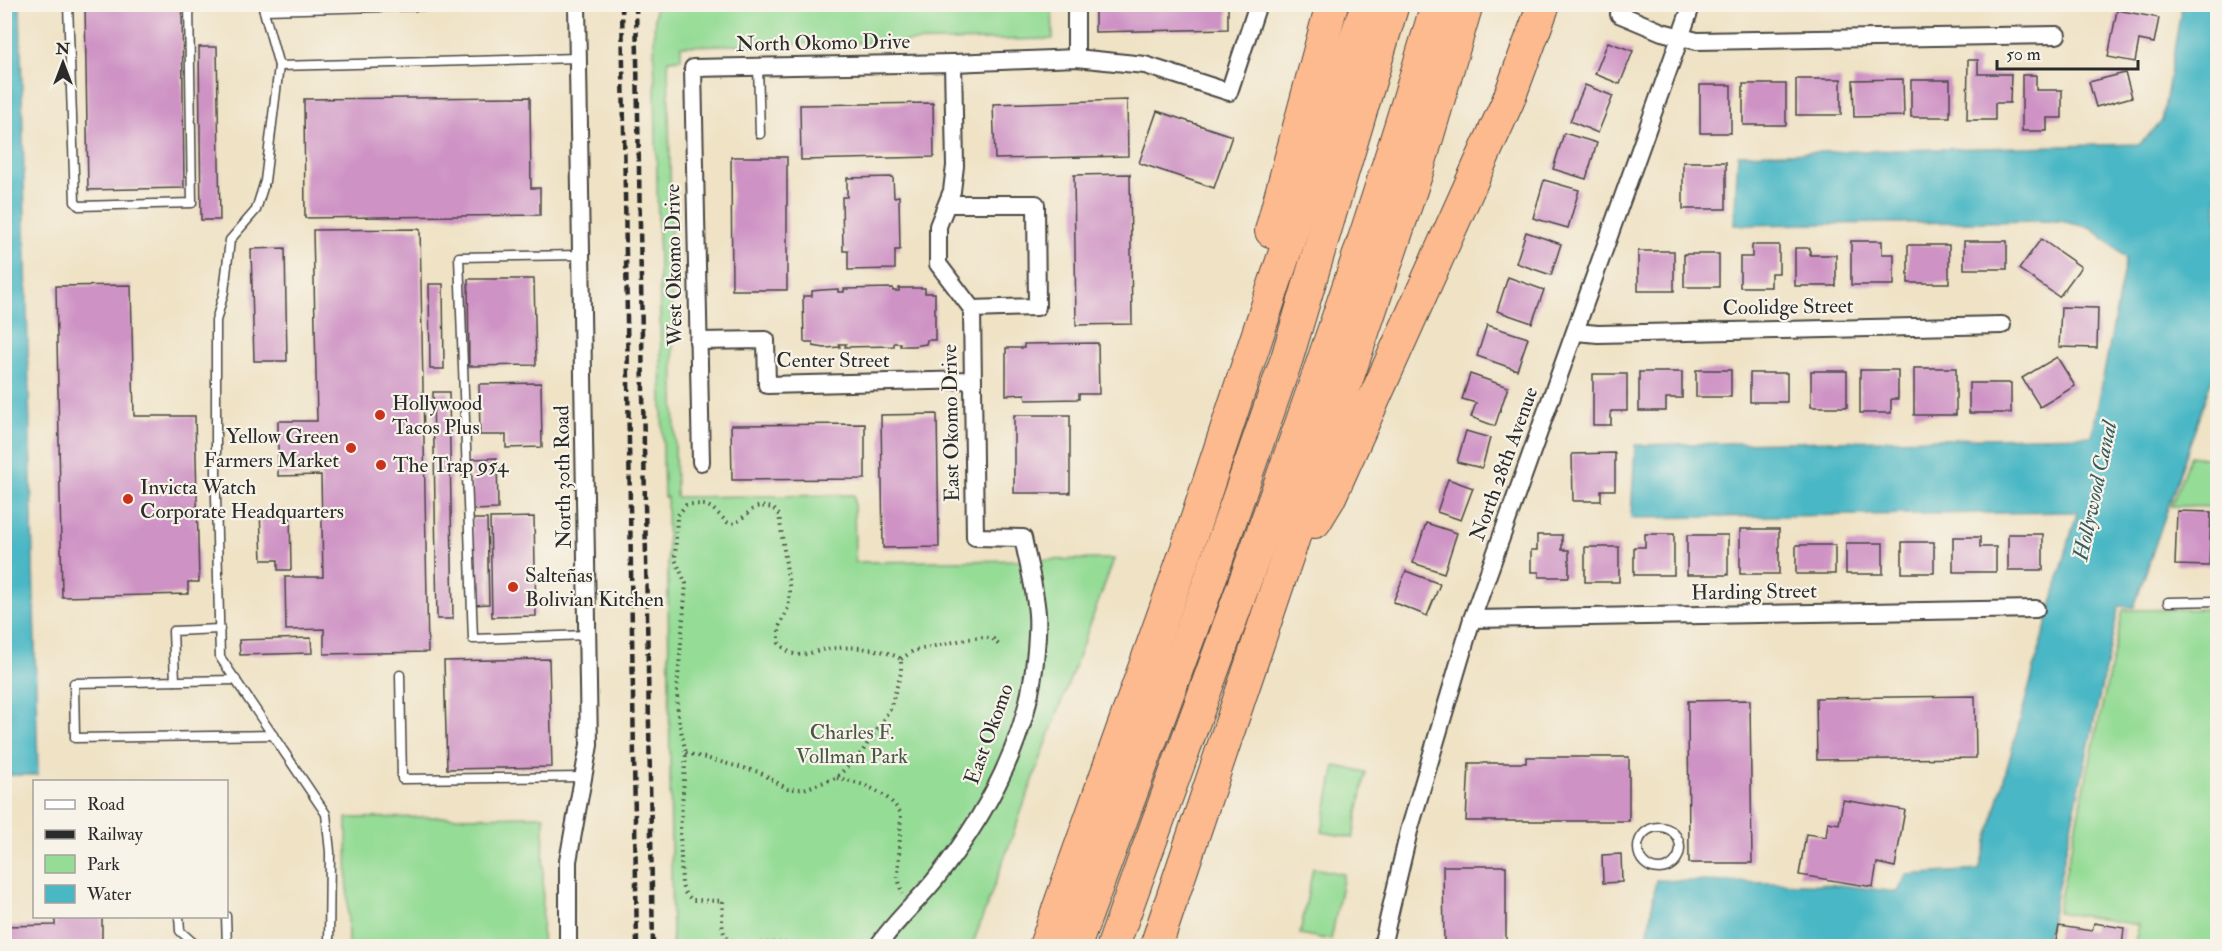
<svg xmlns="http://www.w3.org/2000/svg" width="2222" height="951" font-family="'IM FELL Double Pica',serif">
<rect width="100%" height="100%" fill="#f7f3e8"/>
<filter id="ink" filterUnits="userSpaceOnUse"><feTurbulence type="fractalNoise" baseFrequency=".0167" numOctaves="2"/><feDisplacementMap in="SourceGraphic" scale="12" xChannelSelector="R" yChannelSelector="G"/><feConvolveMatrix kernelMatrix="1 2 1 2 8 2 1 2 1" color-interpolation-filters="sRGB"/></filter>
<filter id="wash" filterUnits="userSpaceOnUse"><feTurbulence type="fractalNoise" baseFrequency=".008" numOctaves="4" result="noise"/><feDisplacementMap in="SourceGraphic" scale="24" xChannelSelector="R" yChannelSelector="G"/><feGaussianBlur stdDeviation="1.35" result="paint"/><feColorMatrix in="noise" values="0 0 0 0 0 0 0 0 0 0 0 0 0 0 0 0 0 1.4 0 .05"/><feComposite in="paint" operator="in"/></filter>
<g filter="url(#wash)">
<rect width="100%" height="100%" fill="#efe2c5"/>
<g fill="#95dc96" stroke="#608460" stroke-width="1.5">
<polygon points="655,5 1052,5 1053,39 681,46 681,59 668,60 676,497 854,495 855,562 1114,559 972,946 672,946 667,497 664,497 654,44"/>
<polygon points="2190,456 2217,460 2217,507 2171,506"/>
<polygon points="2217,609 2217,946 2134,946 2139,925 2057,912 2123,610"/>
<polygon points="1335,766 1366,772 1353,838 1322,832"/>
<polygon points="544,816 542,946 348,946 347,818"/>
<polygon points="1313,868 1344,874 1331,940 1300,934"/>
</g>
<g fill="#4ab7c5" stroke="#3a7178" stroke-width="1.5">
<polygon points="2182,4 2217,5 2217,364 2134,607 2119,606 2045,946 1646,946 1656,880 1839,885 1898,892 1906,875 1979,870 2077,512 1631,518 1635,445 2092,436 2126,258 2092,228 2060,221 1734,225 1738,154 2140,144 2162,121"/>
<polygon points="4,5 20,5 38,775 4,775"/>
</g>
<g id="blocks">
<g fill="#ce92c4">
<polygon points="85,4 182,4 184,188 88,190"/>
<polygon points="1095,4 1228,4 1228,29 1095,32"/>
<polygon points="2117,10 2159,18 2154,43 2139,40 2135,62 2108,57"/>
<polygon points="1608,42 1633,51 1620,84 1595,74"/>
<polygon points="199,47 217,47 220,220 201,220"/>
<polygon points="1968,60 1978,60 1978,74 2011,74 2010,103 1995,103 1995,120 1967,120"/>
<polygon points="2125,73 2132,97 2096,107 2089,82"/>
<polygon points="2022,75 2036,75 2036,90 2062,90 2062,118 2047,118 2047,131 2022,131"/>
<rect x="1796" y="79" width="45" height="36"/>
<polygon points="1903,79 1904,116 1854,117 1853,80"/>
<rect x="1911" y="80" width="39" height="37"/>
<rect x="1743" y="84" width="43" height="41"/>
<polygon points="1585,85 1613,96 1598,133 1570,121"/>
<rect x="1700" y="85" width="31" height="48"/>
<polygon points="530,97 531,188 540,188 540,215 305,218 304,99"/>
<polygon points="1127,100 1128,156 995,159 993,104"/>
<polygon points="933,103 934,157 801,160 800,105"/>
<polygon points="1157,111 1232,136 1214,188 1139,163"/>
<polygon points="1564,133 1597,143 1586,179 1553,169"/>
<polygon points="731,157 787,157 787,290 732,290"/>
<rect x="1683" y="162" width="43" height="47"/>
<polygon points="1130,174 1132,324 1076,325 1074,175"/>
<polygon points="893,177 894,197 899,196 900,250 895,250 895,269 848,270 848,251 843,251 842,197 847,197 847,178"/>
<polygon points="1544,180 1579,190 1568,228 1533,218"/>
<polygon points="420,229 428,652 324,654 324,629 286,630 285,577 323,577 321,475 278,476 278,421 317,421 313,230"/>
<polygon points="1526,232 1561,244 1551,275 1516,263"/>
<polygon points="2041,239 2081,267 2059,297 2019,269"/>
<polygon points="1851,241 1882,241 1882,254 1894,254 1894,285 1851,285"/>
<rect x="1964" y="241" width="43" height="28"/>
<polygon points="1752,245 1779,245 1779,273 1771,273 1771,287 1740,287 1740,257 1752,257"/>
<rect x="1908" y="245" width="41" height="38"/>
<polygon points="285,248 287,361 254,361 251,249"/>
<polygon points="1795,248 1810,248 1810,255 1836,255 1836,286 1795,286"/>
<rect x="1638" y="251" width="36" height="40"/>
<rect x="1684" y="254" width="35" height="33"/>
<polygon points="1508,277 1544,290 1532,323 1497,311"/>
<polygon points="468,279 534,279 536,365 469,366"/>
<polygon points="429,284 443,284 444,369 430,369"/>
<polygon points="131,285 134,416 195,416 199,582 188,582 188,594 62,597 56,286"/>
<polygon points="893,288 893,291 899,291 899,288 925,288 925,293 935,293 935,340 927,340 926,344 913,346 900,346 900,343 894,343 894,346 845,347 846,344 839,344 840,347 825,348 813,346 813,342 804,342 803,296 812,296 812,291 822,290 838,289 838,292 844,292 844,289"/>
<polygon points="2061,307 2098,308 2097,348 2059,347"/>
<polygon points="1487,325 1528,338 1517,370 1477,356"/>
<polygon points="1098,343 1099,394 1079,394 1079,399 1026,400 1025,394 1006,395 1006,348 1024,348 1024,344"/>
<polygon points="2057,357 2075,386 2040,407 2022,378"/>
<rect x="1914" y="368" width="42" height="47"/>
<rect x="1696" y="370" width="35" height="27"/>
<polygon points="1860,370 1898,370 1898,399 1891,399 1891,413 1860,413"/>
<rect x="1811" y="371" width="36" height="36"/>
<polygon points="1639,372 1682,372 1682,398 1666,398 1666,411 1639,411"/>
<rect x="1750" y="373" width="37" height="29"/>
<polygon points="1470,374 1508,387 1495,426 1471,417 1476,403 1462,399"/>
<polygon points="1593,374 1627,374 1627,411 1611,411 1611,425 1593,425"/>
<polygon points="541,383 542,447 506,448 506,435 480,435 479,384"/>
<rect x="1969" y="383" width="42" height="30"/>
<polygon points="433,392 449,392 453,619 437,619"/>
<polygon points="937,414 939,547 883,548 881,415"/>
<rect x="1014" y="415" width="56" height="78"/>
<polygon points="865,424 865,479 732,480 731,425"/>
<polygon points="1466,431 1490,438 1482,468 1457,462"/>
<polygon points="1615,453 1615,490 1601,490 1601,501 1573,501 1572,454"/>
<polygon points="497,458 498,509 472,510 470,459"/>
<polygon points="1448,479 1473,488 1461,520 1437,512"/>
<polygon points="290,510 291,570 278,570 278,560 262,560 260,511"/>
<polygon points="2177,511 2211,512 2209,566 2175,565"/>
<polygon points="534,517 536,616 492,617 490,518"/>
<polygon points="472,519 487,519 489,604 474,605"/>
<polygon points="1426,523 1457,533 1444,573 1413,563"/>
<rect x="1740" y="529" width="39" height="45"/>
<polygon points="1645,534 1674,534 1674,575 1634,575 1634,547 1645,547"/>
<rect x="2008" y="534" width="35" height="36"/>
<polygon points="1537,535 1562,535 1562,550 1569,550 1569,577 1539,577 1539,572 1531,572 1531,550 1537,550"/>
<rect x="1687" y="535" width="41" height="40"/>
<polygon points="1953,537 1980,537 1980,547 1996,547 1996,572 1953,572"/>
<rect x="1902" y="542" width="32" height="31"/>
<rect x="1846" y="543" width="37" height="31"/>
<rect x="1796" y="545" width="39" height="29"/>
<rect x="1585" y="547" width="34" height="35"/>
<polygon points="1406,571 1440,584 1427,616 1393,602"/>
<polygon points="311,638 312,653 240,655 239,640"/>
<polygon points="549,659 552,767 447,769 444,661"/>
<polygon points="1975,696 1976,758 1817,760 1816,698"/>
<polygon points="1750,700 1752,863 1689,863 1688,701"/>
<polygon points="1526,757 1629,757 1629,821 1466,821 1469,763 1526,763"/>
<polygon points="1843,800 1905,810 1895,867 1877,863 1873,887 1799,875 1806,834 1826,837 1828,822 1839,824"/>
<polygon points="1621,854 1622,882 1603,883 1602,855"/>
<polygon points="1443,866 1506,866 1506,946 1444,946"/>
<polygon points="55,916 102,916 102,946 5,946 5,926 55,925"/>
<polygon points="2094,923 2124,928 2122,946 2055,946 2059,926 2092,931"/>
</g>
</g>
</g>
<g filter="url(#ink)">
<use href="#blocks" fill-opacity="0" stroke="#484642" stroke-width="1.5"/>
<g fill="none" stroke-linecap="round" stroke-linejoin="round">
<defs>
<g id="lane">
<polyline points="68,4 75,202 79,206 192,203 189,4"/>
<polyline points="262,4 279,66 579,58"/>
<polyline points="264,10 496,4"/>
<polyline points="279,66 265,181 256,210 230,240 224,292 216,321 216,497 220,657 326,814 330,852 329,946"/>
<polyline points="758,66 760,134"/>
<polyline points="582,255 459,257 473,639 588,635"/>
<polyline points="2168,602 2218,601"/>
<polyline points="400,675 402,779 584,777"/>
<polyline points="236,680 74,683 75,738 273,735"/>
<polyline points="175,681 173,631 220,629"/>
<circle cx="1659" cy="848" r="21"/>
<polyline points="179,916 180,931 197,946"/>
<polyline points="226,916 227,946"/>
</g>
<g id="street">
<polyline points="1076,4 1076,58"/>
<polyline points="1619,14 1662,32 1697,41 2057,35"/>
<polyline points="948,204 1036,204 1037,307 972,309"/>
<polyline points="1576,332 1598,334 2002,325"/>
<polyline points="698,341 766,340 767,385 973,380"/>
<polyline points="701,462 693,68 953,63 1076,58 1145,65 1229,92 1258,4"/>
<polyline points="1472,619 2036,609"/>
<polyline points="568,946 568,861 589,745 577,4"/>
<path d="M 878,946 C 894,922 916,903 934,881 C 987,815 1030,736 1036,650 C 1037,638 1038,626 1037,614 C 1035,588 1028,563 1023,538 L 975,537 L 972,309 L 938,264 L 938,226 L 952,191 L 955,166 L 953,63"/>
<polyline points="1382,946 1409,831 1472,619 1692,4"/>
</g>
<g id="highway">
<polyline points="1271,231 1332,4"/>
<polyline points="1315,522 1329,499 1508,101 1544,4"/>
<polyline points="1045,946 1186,551 1367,4"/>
<polyline points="1075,946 1208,585 1287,358 1393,4"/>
<path d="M 1113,946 C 1224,634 1345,323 1437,4"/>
<polyline points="1156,946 1417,172 1467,4"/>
</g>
</defs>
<use href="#lane" stroke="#484642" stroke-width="11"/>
<use href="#street" stroke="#484642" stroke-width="20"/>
<use href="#highway" stroke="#484642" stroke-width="34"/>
<g stroke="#484642" stroke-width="4" stroke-dasharray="1.5 4.5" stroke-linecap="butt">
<polyline points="901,659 913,651 967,639 984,637 993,639 1001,647"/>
<path d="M 686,753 L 759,772 L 788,789 L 804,789 L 836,778 L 862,752 L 890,709 L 901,673 L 901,659 C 880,647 851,646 827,649 C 816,650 805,657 794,654 C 788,652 783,647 779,643 L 779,627 L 788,608 L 790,592 L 779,515 L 773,508 L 760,506 L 753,509 L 736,523 L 731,524 L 727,522 L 712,508 L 706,505 L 693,504 L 686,505 L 677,516 L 675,559 L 686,584 L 677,690 L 678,717 L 686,753 L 680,831 L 682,885 L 684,892 L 692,900 L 723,901 C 723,911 720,926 725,935 C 734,951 783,938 802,946"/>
<path d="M 837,778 C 860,782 889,792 901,814 L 898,877 L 902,894"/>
</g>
<use href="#lane" stroke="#fff" stroke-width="8"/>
<use href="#street" stroke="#fff" stroke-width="16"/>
<use href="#highway" stroke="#fcba8e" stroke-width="32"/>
<g stroke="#2b2b2b" stroke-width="4.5" stroke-dasharray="9 4.5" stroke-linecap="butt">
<polyline points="622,4 637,946"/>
<polyline points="636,4 653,946"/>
</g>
</g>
</g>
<g fill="#c8321e" stroke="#f7f3e8" stroke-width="2">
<circle cx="380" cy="415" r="6"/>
<circle cx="351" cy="448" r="6"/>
<circle cx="381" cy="465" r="6"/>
<circle cx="128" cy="499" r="6"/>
<circle cx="513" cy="587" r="6"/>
</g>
<g text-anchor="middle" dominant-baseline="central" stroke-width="4.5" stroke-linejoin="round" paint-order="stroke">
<g font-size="21" fill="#2b2b2b" stroke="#f7f3e8">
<text transform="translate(823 43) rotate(-1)">North Okomo Drive</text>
<text transform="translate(674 265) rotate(-91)">West Okomo Drive</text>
<text transform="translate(1788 307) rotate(-1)">Coolidge Street</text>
<text x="833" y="360">Center Street</text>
<text transform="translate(951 423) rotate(-91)">East Okomo Drive</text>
<text transform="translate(1504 464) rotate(-70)">North 28th Avenue</text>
<text transform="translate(563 477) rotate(-91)">North 30th Road</text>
<text transform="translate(1754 592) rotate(-1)">Harding Street</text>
<text transform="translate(989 734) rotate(-70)">East Okomo</text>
</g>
<g font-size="21" fill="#2b2b2b" stroke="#f7f3e8" text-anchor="start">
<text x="392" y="403">Hollywood<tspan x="392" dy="24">Tacos Plus</tspan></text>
<text x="339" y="436" text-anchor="end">Yellow Green<tspan x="339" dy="24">Farmers Market</tspan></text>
<text x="393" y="465">The Trap 954</text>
<text x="140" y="487">Invicta Watch<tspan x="140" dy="24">Corporate Headquarters</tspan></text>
<text x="525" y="575">Salteñas<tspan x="525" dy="24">Bolivian Kitchen</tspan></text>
</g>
<g font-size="21" fill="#465746" stroke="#f7f3e8">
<text x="852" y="732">Charles F.<tspan x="852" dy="24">Vollman Park</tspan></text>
</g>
<g font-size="22" font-style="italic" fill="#365c61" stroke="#f7f3e8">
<text transform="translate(2095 491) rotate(-78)">Hollywood Canal</text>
</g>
</g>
<rect width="2222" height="951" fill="none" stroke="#f7f3e8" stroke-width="24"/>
<rect x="33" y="780" width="195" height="138" fill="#f7f3e8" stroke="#a5a39c" stroke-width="1.5"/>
<rect x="45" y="800" width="30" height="9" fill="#ffffff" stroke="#a5a39c" stroke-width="1.5"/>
<text x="87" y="810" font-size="18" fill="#2b2b2b">Road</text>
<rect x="45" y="830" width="30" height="9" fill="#2b2b2b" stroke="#a5a39c" stroke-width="1.5"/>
<text x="87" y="840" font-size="18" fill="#2b2b2b">Railway</text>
<rect x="45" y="855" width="30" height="18" fill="#95dc96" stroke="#a5a39c" stroke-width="1.5"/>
<text x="87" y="870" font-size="18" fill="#2b2b2b">Park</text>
<rect x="45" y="885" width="30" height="18" fill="#4ab7c5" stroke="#a5a39c" stroke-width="1.5"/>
<text x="87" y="900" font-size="18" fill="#2b2b2b">Water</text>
<g transform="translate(63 63)" stroke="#f7f3e8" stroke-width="4.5" paint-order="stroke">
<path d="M0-4.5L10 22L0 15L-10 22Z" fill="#2b2b2b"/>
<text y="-9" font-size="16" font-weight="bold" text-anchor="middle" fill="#2b2b2b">N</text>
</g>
<path d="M1997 60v9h141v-9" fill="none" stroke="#2b2b2b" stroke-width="3"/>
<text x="2006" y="60" font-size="18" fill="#2b2b2b" stroke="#f7f3e8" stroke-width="4.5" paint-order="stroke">50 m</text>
</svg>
